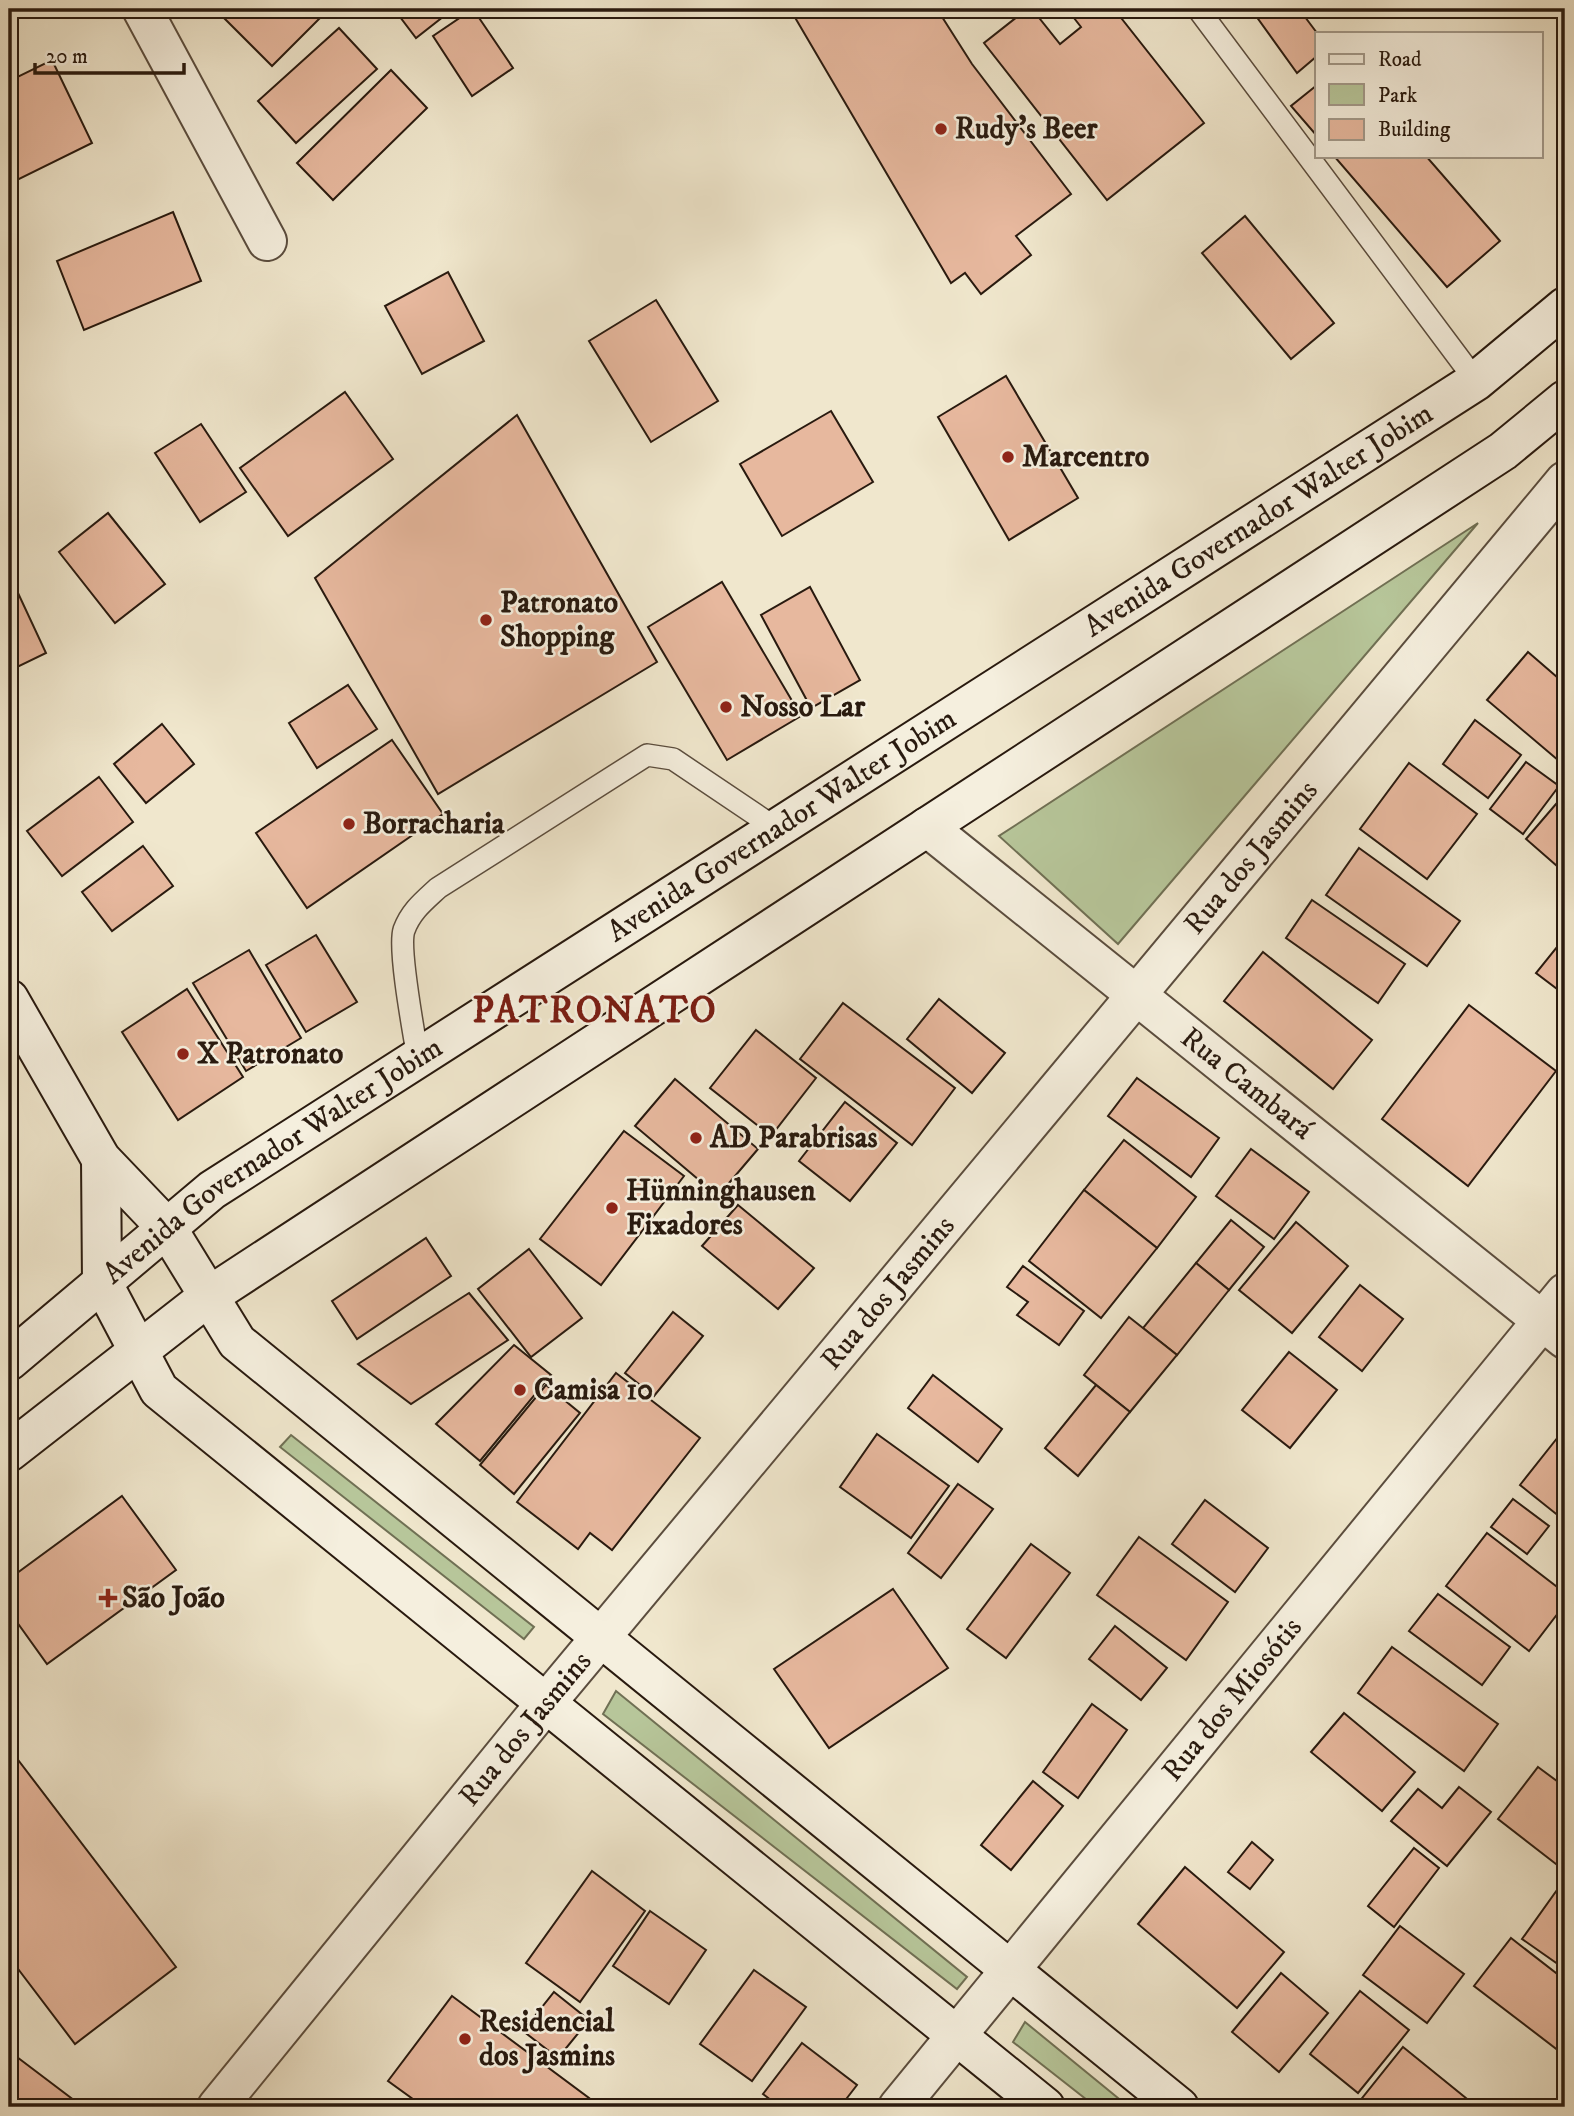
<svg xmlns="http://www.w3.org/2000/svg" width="1574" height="2116" font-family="'IM FELL DW Pica',serif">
<rect width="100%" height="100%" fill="#f0e7cd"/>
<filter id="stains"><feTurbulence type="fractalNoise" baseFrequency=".00286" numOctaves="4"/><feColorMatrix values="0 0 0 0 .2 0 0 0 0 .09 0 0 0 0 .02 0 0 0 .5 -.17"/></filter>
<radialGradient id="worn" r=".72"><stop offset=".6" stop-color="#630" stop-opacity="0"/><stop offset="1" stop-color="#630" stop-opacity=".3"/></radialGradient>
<g fill="#b7c69a" stroke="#707054" stroke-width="2">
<polygon points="1478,523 1118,944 999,836"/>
<polygon points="291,1435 534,1627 524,1639 280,1447"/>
<polygon points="616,1691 967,1977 957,1989 603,1714"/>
<polygon points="1025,2022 1129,2107 1130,2107 1096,2107 1013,2042"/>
</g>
<g fill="#e7b89e" stroke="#291a0f" stroke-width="2">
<polygon points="231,9 329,9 272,66 222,16"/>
<polygon points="394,9 453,9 416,38"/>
<polygon points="473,9 513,68 472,96 433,36"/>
<polygon points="790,9 937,9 972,64 1071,194 1016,236 1031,255 981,294 965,273 951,283"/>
<polygon points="1027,9 1032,9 1060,44 1081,27 1067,9 1114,9 1204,123 1107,200 984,43"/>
<polygon points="1251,9 1299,9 1317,33 1317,56 1297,73"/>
<polygon points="339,28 377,69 296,143 258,101"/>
<polygon points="52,60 92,143 9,184 9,81"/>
<polygon points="391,70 427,108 333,200 297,163"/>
<polygon points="1317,85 1317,136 1291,106"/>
<polygon points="1334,156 1426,156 1500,241 1447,287"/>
<polygon points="173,212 201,281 84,330 57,261"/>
<polygon points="1245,216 1334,323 1291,359 1202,253"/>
<polygon points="448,272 484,341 422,374 385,306"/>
<polygon points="656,300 718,401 651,442 589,341"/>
<polygon points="1006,376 1078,498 1009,540 938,417"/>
<polygon points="345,392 393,459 288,536 240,468"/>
<polygon points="831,411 873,482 782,536 740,464"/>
<polygon points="517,415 657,662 438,794 315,578"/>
<polygon points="201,424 246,492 200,522 155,453"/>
<polygon points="108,513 165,584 115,623 59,552"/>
<polygon points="11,578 46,653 9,671 9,579"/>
<polygon points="722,582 801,716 727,760 648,627"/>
<polygon points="810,587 860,680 811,708 761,615"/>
<polygon points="1528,652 1565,684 1565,766 1487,700"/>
<polygon points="348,685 377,729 317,768 289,723"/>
<polygon points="1475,720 1521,755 1488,798 1443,764"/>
<polygon points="162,724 194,764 146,803 114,764"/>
<polygon points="392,740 443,814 307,908 256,833"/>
<polygon points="1526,762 1559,786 1523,834 1490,809"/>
<polygon points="1409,763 1477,814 1427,879 1360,829"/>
<polygon points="99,777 133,822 62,876 27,831"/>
<polygon points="1562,797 1565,800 1565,873 1526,839"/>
<polygon points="143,846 173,886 112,931 82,892"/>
<polygon points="1359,848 1460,921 1427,966 1326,895"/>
<polygon points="1312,900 1405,964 1378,1003 1286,938"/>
<polygon points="316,935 357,1002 306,1032 266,965"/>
<polygon points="1565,937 1565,995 1536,973"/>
<polygon points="249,950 301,1038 246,1071 193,983"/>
<polygon points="1263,952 1372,1040 1333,1089 1224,1001"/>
<polygon points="187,989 243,1077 178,1120 122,1032"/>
<polygon points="939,999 1005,1053 972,1093 907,1039"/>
<polygon points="843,1003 955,1088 912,1145 800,1059"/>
<polygon points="1469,1005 1556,1071 1468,1186 1382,1119"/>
<polygon points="756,1030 816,1078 771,1136 710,1088"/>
<polygon points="1137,1078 1219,1138 1191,1177 1108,1116"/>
<polygon points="675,1079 758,1149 718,1196 635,1126"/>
<polygon points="845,1102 897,1143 850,1201 799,1161"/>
<polygon points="624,1131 684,1176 601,1285 540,1239"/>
<polygon points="1124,1140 1196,1197 1157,1248 1084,1190"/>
<polygon points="1251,1149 1309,1192 1274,1239 1216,1196"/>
<polygon points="1084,1190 1157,1248 1101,1318 1029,1261"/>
<polygon points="738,1205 814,1268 778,1309 702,1246"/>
<polygon points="1231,1220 1264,1247 1229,1290 1196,1263"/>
<polygon points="1296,1222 1348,1266 1292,1333 1239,1290"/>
<polygon points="426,1238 451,1276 357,1339 332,1301"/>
<polygon points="529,1249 582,1318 531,1357 478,1289"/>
<polygon points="1196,1263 1229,1290 1177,1355 1143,1328"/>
<polygon points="1023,1266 1084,1311 1059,1345 1017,1315 1028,1302 1007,1287"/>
<polygon points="1360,1285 1403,1319 1362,1371 1319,1337"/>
<polygon points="469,1293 508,1340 411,1404 358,1364"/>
<polygon points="673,1312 703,1336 654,1396 625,1373"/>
<polygon points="1129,1317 1177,1355 1130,1412 1084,1375"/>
<polygon points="514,1345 551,1375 480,1461 436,1424"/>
<polygon points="1289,1352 1337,1390 1290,1448 1242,1410"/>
<polygon points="616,1373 700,1438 612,1550 590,1533 578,1549 517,1502"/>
<polygon points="933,1375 1002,1429 978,1462 908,1408"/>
<polygon points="546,1385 580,1413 514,1494 480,1465"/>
<polygon points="1096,1385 1130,1412 1078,1476 1045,1448"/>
<polygon points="877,1434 949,1486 911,1538 840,1487"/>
<polygon points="1558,1437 1565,1442 1565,1521 1520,1485"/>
<polygon points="958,1484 993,1509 941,1578 908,1553"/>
<polygon points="122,1496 176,1570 47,1664 9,1611 9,1579"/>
<polygon points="1513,1499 1549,1526 1527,1554 1491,1527"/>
<polygon points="1205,1500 1268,1548 1235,1592 1172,1544"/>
<polygon points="1487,1533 1565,1593 1565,1604 1529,1651 1446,1586"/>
<polygon points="1139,1537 1228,1602 1186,1660 1097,1595"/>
<polygon points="1031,1544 1070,1573 1006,1658 967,1629"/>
<polygon points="893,1589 948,1668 829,1748 774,1669"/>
<polygon points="1438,1594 1510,1647 1482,1685 1409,1631"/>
<polygon points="1115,1626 1167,1668 1141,1700 1089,1659"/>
<polygon points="1392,1647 1498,1724 1464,1771 1358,1693"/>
<polygon points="1092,1704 1127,1730 1078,1798 1043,1772"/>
<polygon points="1344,1713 1415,1772 1382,1811 1311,1752"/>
<polygon points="9,1748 176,1967 75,2044 9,1957"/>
<polygon points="1538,1767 1565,1787 1565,1871 1498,1819"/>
<polygon points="1033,1781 1063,1806 1011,1870 981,1845"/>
<polygon points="1459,1787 1491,1812 1447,1866 1391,1821 1418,1789 1442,1808"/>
<polygon points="1252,1842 1273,1860 1250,1889 1228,1872"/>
<polygon points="1414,1848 1439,1868 1394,1927 1368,1906"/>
<polygon points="1185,1867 1284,1952 1237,2008 1138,1924"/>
<polygon points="592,1871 645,1911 580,2002 526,1963"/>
<polygon points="1562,1883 1565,1886 1565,1969 1522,1939"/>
<polygon points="650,1911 706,1950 669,2004 613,1966"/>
<polygon points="1400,1926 1464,1974 1427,2023 1363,1975"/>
<polygon points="1511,1938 1565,1980 1565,2043 1559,2051 1474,1986"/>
<polygon points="754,1970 806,2007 752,2081 700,2044"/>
<polygon points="1281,1973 1328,2013 1279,2072 1232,2032"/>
<polygon points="1360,1991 1409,2030 1358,2093 1310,2054"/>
<polygon points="554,1992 589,2020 558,2058 523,2031"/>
<polygon points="452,1996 589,2098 582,2107 424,2107 388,2081"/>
<polygon points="802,2043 857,2085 840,2107 780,2107 763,2094"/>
<polygon points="1403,2047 1477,2107 1355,2107"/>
<polygon points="13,2054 83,2107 9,2107 9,2059"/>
</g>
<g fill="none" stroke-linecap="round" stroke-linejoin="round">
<defs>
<g id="lane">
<polyline points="1198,9 1476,381"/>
<path d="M 418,1058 C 414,1034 398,948 404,930 C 411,911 424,901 438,888 L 647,755 L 673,759 L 777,829"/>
</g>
<g id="street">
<polyline points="142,9 267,241"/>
<path id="s1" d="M 927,827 L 1565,1339"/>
<path id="s2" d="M 217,2107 L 546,1703 L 1565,481"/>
<path id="s3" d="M 898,2107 L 1565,1293"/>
</g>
<g id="secondary">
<polyline points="9,999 101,1159 167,1228 237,1342 1179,2107"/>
<polyline points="101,1159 102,1282 159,1390 1045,2107"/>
<path id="s4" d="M 9,1361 L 212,1190 L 1476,381 L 1565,307"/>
<polyline points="9,1452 209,1296 1503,451 1565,400"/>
</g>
</defs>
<use href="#lane" stroke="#5b4d3e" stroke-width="24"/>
<use href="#street" stroke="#5b4d3e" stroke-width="42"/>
<use href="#secondary" stroke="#291a0f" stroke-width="42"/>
<use href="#lane" stroke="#f5efde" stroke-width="21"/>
<use href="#street" stroke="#f5efde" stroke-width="38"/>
<use href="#secondary" stroke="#f5efde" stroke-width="38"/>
</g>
<g fill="#8f2418" stroke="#f5efde" stroke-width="2.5">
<circle cx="941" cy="129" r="7"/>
<circle cx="1008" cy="457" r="7"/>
<circle cx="486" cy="620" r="7"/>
<circle cx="726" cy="707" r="7"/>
<circle cx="349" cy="824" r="7"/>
<circle cx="183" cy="1054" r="7"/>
<circle cx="696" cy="1138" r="7"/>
<circle cx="612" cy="1208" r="7"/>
<circle cx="520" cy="1390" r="7"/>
<path d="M104.5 1587.5h7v7h7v7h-7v7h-7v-7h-7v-7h7z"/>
<circle cx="465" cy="2039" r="7"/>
</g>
<g text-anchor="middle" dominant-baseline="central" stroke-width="5" stroke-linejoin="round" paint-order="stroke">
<g font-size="30" font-weight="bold" fill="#291a0f" stroke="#f5efde" text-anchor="start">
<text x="955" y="129">Rudy's Beer</text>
<text x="1022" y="457">Marcentro</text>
<text x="500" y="603">Patronato<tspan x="500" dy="34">Shopping</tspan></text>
<text x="740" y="707">Nosso Lar</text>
<text x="363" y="824">Borracharia</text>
<text x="197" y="1054">X Patronato</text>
<text x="710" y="1138">AD Parabrisas</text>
<text x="626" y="1191">Hünninghausen<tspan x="626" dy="34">Fixadores</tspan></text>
<text x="534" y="1390">Camisa 10</text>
<text x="122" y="1598">São João</text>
<text x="479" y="2022">Residencial<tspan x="479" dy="34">dos Jasmins</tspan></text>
</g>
<g font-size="30" fill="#291a0f" stroke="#f5efde">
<text stroke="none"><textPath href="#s4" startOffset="1508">Avenida Governador Walter Jobim</textPath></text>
<text stroke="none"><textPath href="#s4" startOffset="942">Avenida Governador Walter Jobim</textPath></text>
<text stroke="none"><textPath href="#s2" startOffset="1622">Rua dos Jasmins</textPath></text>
<text stroke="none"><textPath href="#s1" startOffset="410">Rua Cambará</textPath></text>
<text stroke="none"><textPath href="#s4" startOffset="332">Avenida Governador Walter Jobim</textPath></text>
<text stroke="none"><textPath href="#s2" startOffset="1055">Rua dos Jasmins</textPath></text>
<text stroke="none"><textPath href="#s3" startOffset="527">Rua dos Miosótis</textPath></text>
<text stroke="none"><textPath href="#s2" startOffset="488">Rua dos Jasmins</textPath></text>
</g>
<g font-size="37" font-weight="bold" letter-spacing="2" fill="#7a1f14" stroke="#f5efde">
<text x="595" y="1011">PATRONATO</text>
</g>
</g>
<rect width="1574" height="2116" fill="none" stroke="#f0e7cd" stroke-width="35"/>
<rect x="10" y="10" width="1553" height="2095" fill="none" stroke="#291a0f" stroke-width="3.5"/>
<rect x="18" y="18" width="1539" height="2081" fill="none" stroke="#291a0f" stroke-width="2"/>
<rect x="1315" y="32" width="228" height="126" fill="#f5efde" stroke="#a39a8b" stroke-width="2"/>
<rect x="1329" y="54" width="35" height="10" fill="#f5efde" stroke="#a39a8b" stroke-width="2"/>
<text x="1378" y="66" font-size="21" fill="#291a0f">Road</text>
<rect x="1329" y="84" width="35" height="21" fill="#b7c69a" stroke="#a39a8b" stroke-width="2"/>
<text x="1378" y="102" font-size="21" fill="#291a0f">Park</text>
<rect x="1329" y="119" width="35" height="21" fill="#e7b89e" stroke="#a39a8b" stroke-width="2"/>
<text x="1378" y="136" font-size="21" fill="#291a0f">Building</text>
<path d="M35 63v10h149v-10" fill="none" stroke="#291a0f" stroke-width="3.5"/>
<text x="46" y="63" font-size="21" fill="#291a0f" stroke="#f5efde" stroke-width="5" paint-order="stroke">20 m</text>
<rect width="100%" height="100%" filter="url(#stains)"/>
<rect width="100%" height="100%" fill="url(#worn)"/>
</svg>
